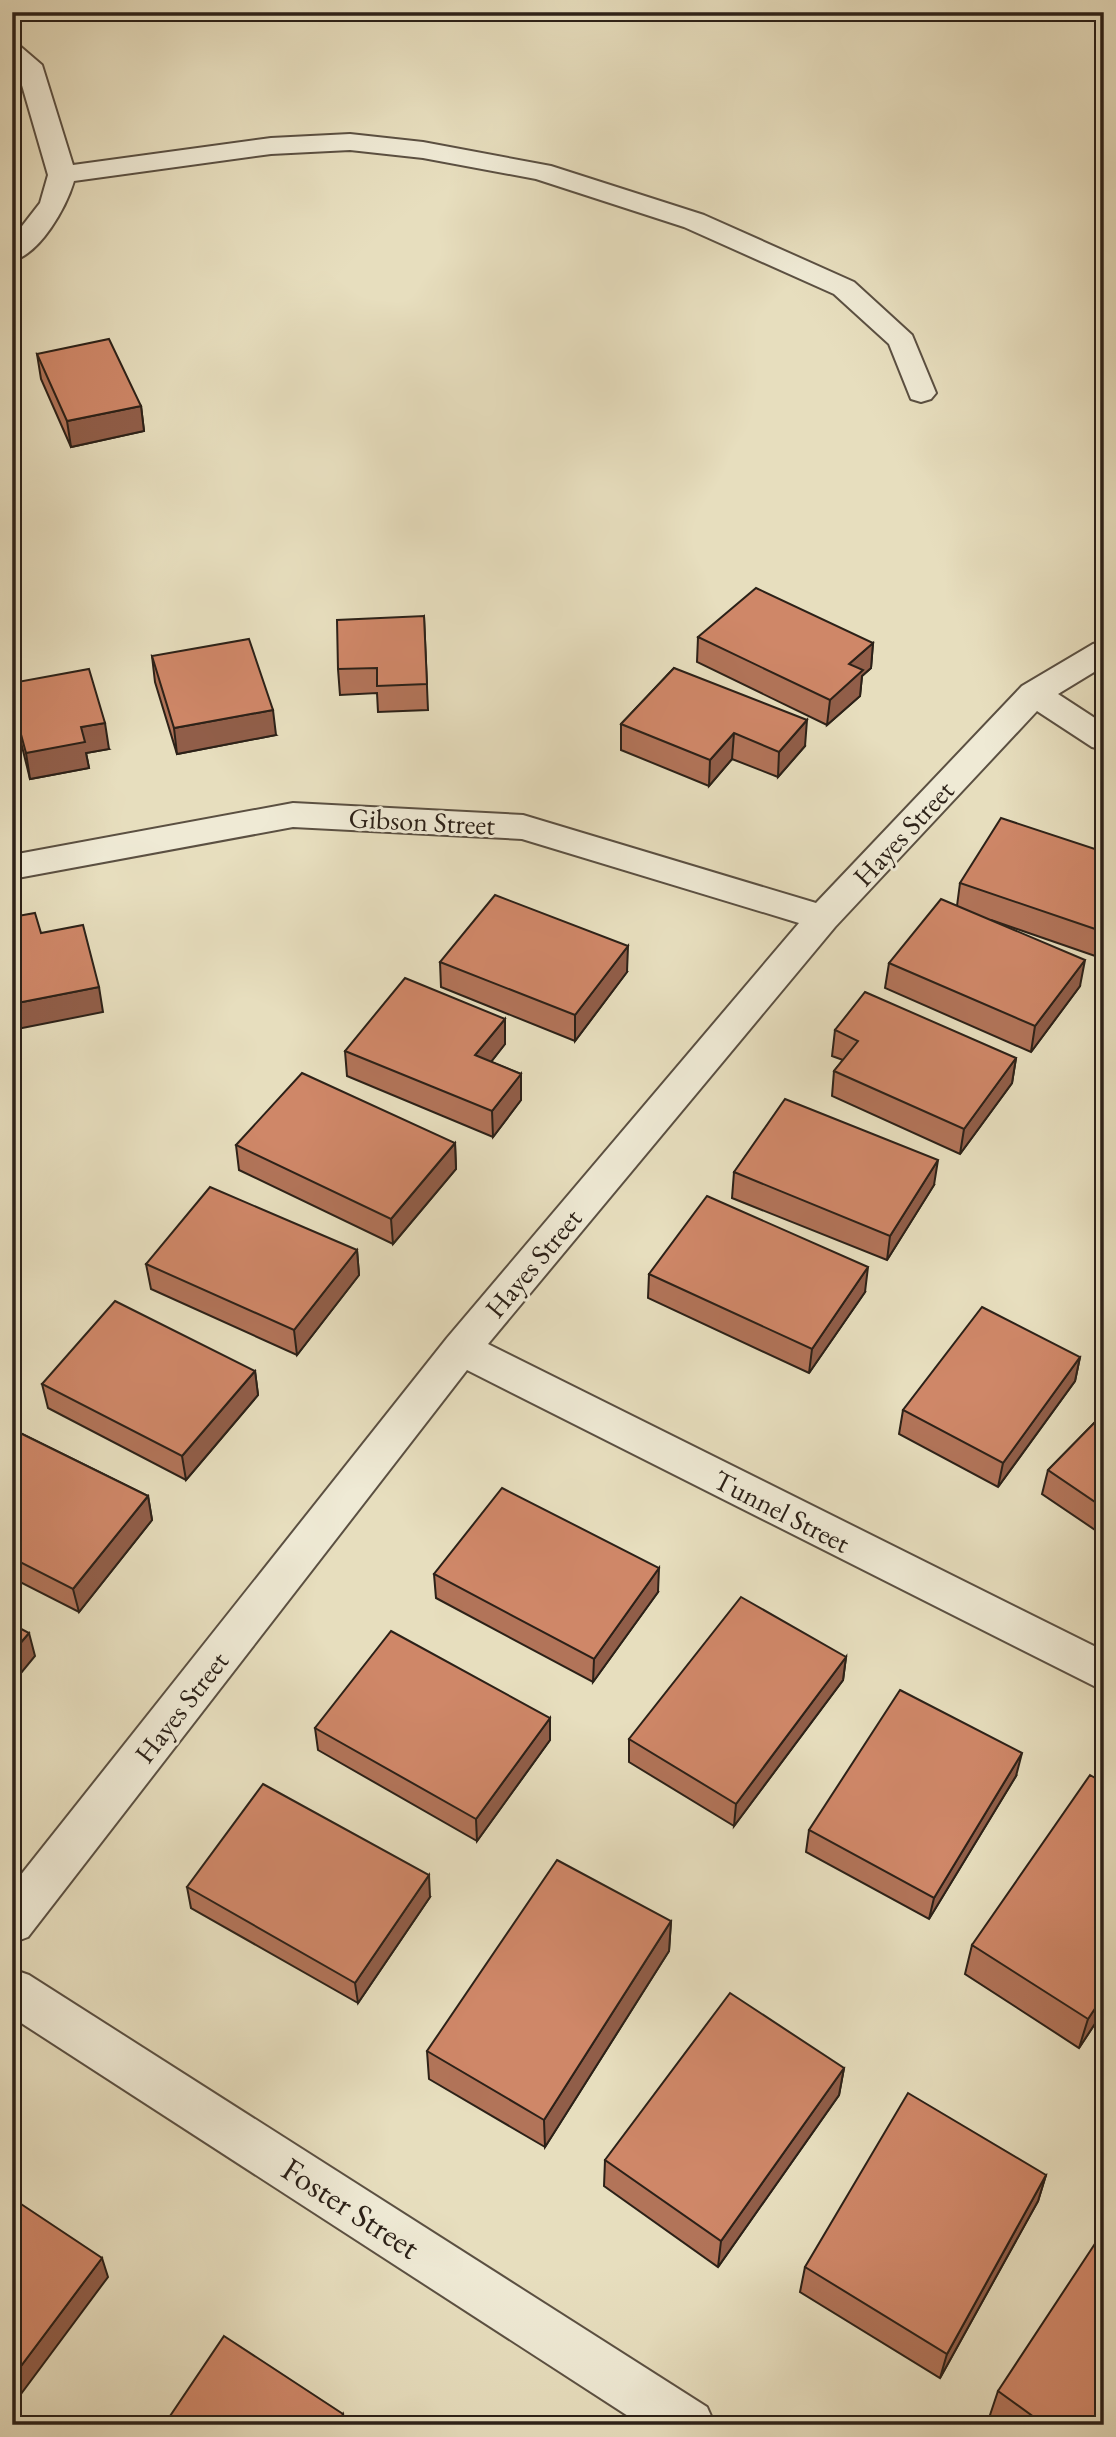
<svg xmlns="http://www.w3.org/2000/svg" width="1116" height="2437" font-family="'EB Garamond',serif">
<rect width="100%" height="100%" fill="#e7debe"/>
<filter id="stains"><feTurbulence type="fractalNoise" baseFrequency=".00286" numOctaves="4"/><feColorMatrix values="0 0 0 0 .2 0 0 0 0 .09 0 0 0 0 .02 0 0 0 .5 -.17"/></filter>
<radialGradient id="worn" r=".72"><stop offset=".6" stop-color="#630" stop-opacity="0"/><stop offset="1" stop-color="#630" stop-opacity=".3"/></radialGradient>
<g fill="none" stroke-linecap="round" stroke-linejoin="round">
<defs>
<g id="minor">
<path d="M 12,44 L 21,47 L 42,65 L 73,165 L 271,138 L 350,134 L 423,142 L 551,166 L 704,215 L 854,282 L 912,335 L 936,393 L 931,399 L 921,402 L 911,399 L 889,344 L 834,294 L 684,227 L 536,179 L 423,158 L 350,150 L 271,154 L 74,181 C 66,208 40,254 12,261 L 12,239 L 40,203 L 48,175 L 17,68 L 12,65 Z"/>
<polygon points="1104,641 1104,666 1058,694 1104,724 1104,750 1092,747 1037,711 835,927 488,1344 1104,1651 1104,1691 467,1370 28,1937 12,1943 12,1886 447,1338 799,923 522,839 293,827 12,879 12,855 293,803 523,815 816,903 1022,686 1093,644"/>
<polygon points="12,1969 29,1975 707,2407 715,2425 642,2425 12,2017"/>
</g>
</defs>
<use href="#minor" stroke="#5b5042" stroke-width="4"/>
<use href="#minor" fill="#efead5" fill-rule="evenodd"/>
</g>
<g fill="#b27459" stroke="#2c2118" stroke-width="2">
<polygon points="37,354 141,406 144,431 71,447 41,379"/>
<polygon points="424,616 428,710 378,712 377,693 340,695 338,669"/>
<polygon points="698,637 873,643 871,668 862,676 860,696 827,725 697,662"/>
<polygon points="152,656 276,735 177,754 155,682"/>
<polygon points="674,668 805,746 778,777 732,759 709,786 621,750 621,724"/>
<polygon points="12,683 109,749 86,753 89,768 30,779 13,710"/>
<polygon points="1104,852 1104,953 1101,958 991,920 1080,986 1031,1052 885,988 889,963 957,906 960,883"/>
<polygon points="440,962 627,972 575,1041 441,987"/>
<polygon points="505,1019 505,1044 491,1062 521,1074 521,1100 493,1137 347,1076 345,1051"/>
<polygon points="835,1030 1016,1058 1012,1083 960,1154 832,1096 834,1071 843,1060 832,1056"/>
<polygon points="455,1143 456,1169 393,1244 239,1170 236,1145"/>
<polygon points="734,1172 934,1185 887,1260 732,1198"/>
<polygon points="357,1250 359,1275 297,1355 151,1289 146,1264"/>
<polygon points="649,1274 865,1292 809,1373 648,1298"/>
<polygon points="1080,1357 1075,1381 998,1487 899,1434 903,1410"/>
<polygon points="255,1371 258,1395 186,1480 48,1408 42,1384"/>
<polygon points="1104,1413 1104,1536 1042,1494 1048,1470"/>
<polygon points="12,1429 148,1496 152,1520 79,1612 12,1578"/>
<polygon points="434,1574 658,1592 593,1682 436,1598"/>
<polygon points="846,1657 843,1680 734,1826 629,1762 629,1739"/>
<polygon points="550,1718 550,1740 477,1841 318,1750 315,1728"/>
<polygon points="1016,1776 929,1919 806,1852 809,1830"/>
<polygon points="187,1887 430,1897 358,2003 191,1908"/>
<polygon points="671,1921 669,1951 545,2147 429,2079 427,2051"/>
<polygon points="972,1945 1104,2010 1079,2048 965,1974"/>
<polygon points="844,2068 839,2095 718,2267 604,2186 605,2160"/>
<polygon points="1046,2175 1038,2201 940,2378 800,2292 805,2267"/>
<polygon points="998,2391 1104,2425 1004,2425 990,2415"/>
</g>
<g fill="#915e49" stroke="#2c2118" stroke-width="2">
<polygon points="141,406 144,431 71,447 67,421"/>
<polygon points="873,643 871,668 862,676 860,696 827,725 830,700 849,664"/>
<polygon points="273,710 276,735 177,754 174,728"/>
<polygon points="807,720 805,746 778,777 779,752"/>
<polygon points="105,723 109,749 86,753 89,768 30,779 26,753 81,727"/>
<polygon points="734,733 732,759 709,786 710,760"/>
<polygon points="628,946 627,972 575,1041 575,1015"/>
<polygon points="1085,960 1080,986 1031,1052 1035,1026"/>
<polygon points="99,987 103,1012 12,1030 12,1004"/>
<polygon points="505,1019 505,1044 476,1081 475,1055"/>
<polygon points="1016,1058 1012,1083 960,1154 964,1129"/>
<polygon points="521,1074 521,1100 493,1137 492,1111"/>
<polygon points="455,1143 456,1169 393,1244 391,1219"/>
<polygon points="938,1160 934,1185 887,1260 890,1236"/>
<polygon points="357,1250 359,1275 297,1355 294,1330"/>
<polygon points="868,1267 865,1292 809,1373 812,1349"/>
<polygon points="1080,1357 1075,1381 998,1487 1003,1463"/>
<polygon points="255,1371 258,1395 186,1480 182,1456"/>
<polygon points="148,1496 152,1520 79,1612 73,1589"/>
<polygon points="659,1568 658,1592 593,1682 594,1659"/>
<polygon points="29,1633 35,1656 12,1684 12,1653"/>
<polygon points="846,1657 843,1680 734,1826 736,1804"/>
<polygon points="550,1718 550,1740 477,1841 476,1819"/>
<polygon points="1022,1753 1016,1776 929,1919 934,1898"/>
<polygon points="429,1875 430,1897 358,2003 355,1983"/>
<polygon points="671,1921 669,1951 545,2147 544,2120"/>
<polygon points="1104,1995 1104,2010 1079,2048 1088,2019"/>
<polygon points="844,2068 839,2095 718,2267 721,2241"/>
<polygon points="1046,2175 1038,2201 940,2378 947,2354"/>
<polygon points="102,2258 108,2277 12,2406 12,2378"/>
<polygon points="343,2414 345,2425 336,2425"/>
</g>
<g fill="#cf8768" stroke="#2c2118" stroke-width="2">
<polygon points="109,339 141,406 67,421 37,354"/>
<polygon points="756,588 873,643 849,664 863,670 830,700 698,637"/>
<polygon points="424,616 427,684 377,686 377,668 338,669 337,620"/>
<polygon points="249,639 273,710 174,728 152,656"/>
<polygon points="674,668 807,720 779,752 734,733 710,760 621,724"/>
<polygon points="89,669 105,723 81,727 85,742 26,753 12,701 12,683"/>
<polygon points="1001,818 1104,852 1104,932 960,883"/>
<polygon points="495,895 628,946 575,1015 440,962"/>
<polygon points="941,899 1085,960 1035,1026 889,963"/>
<polygon points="35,913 41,933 83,925 99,987 12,1004 12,917"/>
<polygon points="405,978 505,1019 475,1055 521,1074 492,1111 345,1051"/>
<polygon points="865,992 1016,1058 964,1129 834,1071 858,1041 835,1030"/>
<polygon points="302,1073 455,1143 391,1219 236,1145"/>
<polygon points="785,1099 938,1160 890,1236 734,1172"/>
<polygon points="210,1187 357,1250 294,1330 146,1264"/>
<polygon points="707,1196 868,1267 812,1349 649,1274"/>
<polygon points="115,1301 255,1371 182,1456 42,1384"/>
<polygon points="982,1307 1080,1357 1003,1463 903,1410"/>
<polygon points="1104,1413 1104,1508 1048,1470"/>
<polygon points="12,1429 148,1496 73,1589 12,1558"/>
<polygon points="502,1488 659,1568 594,1659 434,1574"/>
<polygon points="741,1597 846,1657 736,1804 629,1739"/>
<polygon points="12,1624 29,1633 12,1653"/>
<polygon points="391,1631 550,1718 476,1819 315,1728"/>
<polygon points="900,1690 1022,1753 934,1898 809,1830"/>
<polygon points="1090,1775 1104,1783 1104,1995 1088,2019 972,1945"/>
<polygon points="263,1784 429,1875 355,1983 187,1887"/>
<polygon points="557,1860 671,1921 544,2120 427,2051"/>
<polygon points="730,1993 844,2068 721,2241 605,2160"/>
<polygon points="908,2093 1046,2175 947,2354 805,2267"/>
<polygon points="12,2198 102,2258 12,2378"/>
<polygon points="1104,2230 1104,2425 1045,2425 998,2391"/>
<polygon points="224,2336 343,2414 336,2425 164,2425"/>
</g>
<g text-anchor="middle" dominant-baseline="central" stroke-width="6" stroke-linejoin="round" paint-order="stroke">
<g font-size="28" fill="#2c2118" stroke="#efead5">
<text transform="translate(422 821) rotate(3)">Gibson Street</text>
<text transform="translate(903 833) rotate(-47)">Hayes Street</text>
<text transform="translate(533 1263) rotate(-50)">Hayes Street</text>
<text transform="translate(782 1511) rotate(27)">Tunnel Street</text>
<text transform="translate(181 1707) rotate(-52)">Hayes Street</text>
</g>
<g font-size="33" fill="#2c2118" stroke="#efead5">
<text transform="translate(351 2208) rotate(33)">Foster Street</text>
</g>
</g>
<rect width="1116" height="2437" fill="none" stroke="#e7debe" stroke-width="42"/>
<rect x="14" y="14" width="1088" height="2409" fill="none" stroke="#2c2118" stroke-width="3.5"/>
<rect x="21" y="21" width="1074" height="2395" fill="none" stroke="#2c2118" stroke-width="2"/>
<rect width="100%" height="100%" filter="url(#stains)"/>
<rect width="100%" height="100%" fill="url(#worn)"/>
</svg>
